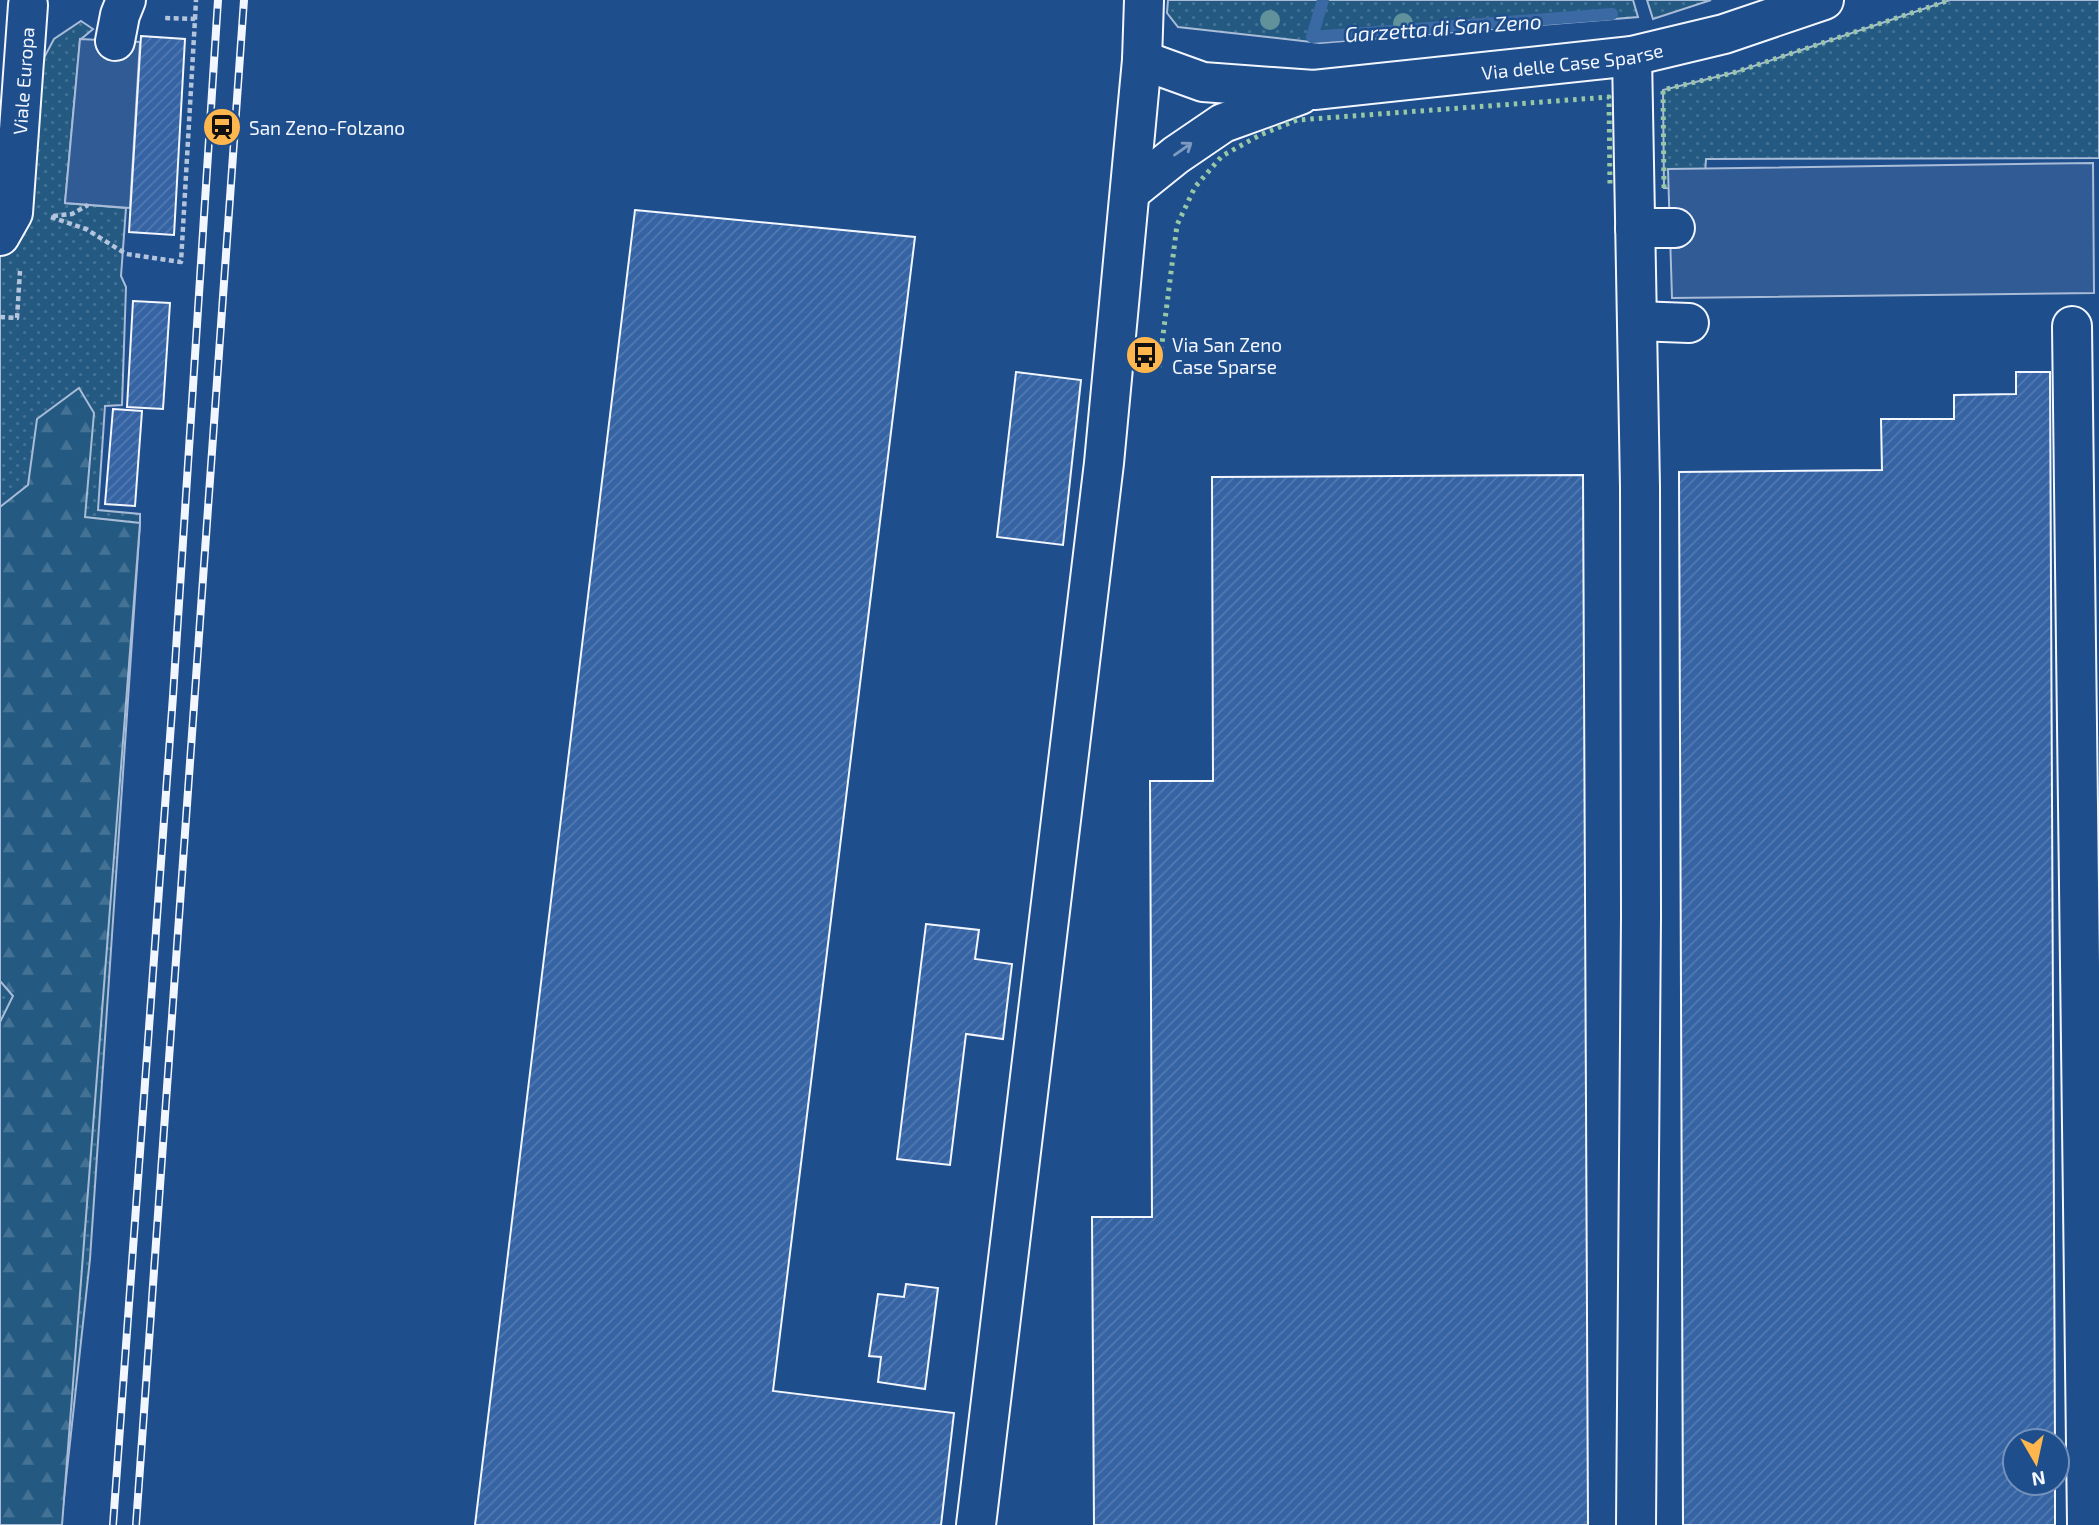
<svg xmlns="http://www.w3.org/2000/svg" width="2099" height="1525" font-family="'Exo 2',sans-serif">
<defs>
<pattern id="grass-dots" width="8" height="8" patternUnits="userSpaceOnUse" patternTransform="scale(1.75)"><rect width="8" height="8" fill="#245a82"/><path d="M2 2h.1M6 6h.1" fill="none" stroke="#447295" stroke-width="1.8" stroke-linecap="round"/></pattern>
<pattern id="forest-firs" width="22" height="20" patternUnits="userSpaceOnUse" patternTransform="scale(1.75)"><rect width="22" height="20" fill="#245a82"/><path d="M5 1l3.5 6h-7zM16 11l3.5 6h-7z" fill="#447295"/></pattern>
<pattern id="building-hatch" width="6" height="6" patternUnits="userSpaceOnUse" patternTransform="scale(1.75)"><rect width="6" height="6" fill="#3563a3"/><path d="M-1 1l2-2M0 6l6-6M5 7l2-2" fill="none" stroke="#537ab1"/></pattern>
</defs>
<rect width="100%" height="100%" fill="#1f4e8c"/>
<g fill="url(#grass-dots)" stroke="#a8bbd7" stroke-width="2">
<polygon points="1168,0 1633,0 1638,17 1320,43 1178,27 1167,13"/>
<polygon points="1647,0 1711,0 1653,19"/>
<polygon points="1950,0 2099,0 2099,158 1706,159 1704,189 1664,188 1663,90 1736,72"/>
<polygon points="81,21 93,29 80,40 65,203 126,208 121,276 126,287 122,405 105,406 98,510 140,514 140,523 90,1259 61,1525 0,1525 0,253 39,67 54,39"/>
</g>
<polygon fill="url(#forest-firs)" stroke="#a8bbd7" stroke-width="2" points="79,388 94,413 85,517 140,523 62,1525 0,1525 0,1022 13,996 0,981 0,507 28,485 37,419"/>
<g fill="#305b95" stroke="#a8bbd7" stroke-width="2">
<polygon points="80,39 140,42 130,208 65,203"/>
<polygon points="2093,163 2094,293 1672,298 1668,169"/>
</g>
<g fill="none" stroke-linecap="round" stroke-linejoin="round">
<polyline stroke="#3b69a3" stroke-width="12" points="1323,0 1312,37 1612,14"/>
</g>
<g fill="url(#building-hatch)" stroke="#f2f6ff" stroke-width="2">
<polygon points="141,36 185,39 174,235 129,232"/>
<polygon points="635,210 915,237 773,1391 954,1413 941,1525 475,1525"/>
<polygon points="133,301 170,303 163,409 127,407"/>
<polygon points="1016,372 1081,380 1063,545 997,537"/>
<polygon points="2016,372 2050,372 2055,1441 2015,1441 2015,1483 2055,1483 2055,1525 1683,1525 1679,472 1882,470 1881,419 1954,419 1954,395 2016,394"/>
<polygon points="113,409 142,411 135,506 105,504"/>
<polygon points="1583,475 1588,1525 1094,1525 1092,1217 1152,1217 1150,781 1213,781 1212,477"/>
<polygon points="926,924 979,930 975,959 1012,964 1003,1039 966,1034 950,1165 897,1159"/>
<polygon points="906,1284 938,1288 925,1389 878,1382 881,1357 869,1356 878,1294 904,1297"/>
</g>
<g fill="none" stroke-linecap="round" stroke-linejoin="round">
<defs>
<g id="minor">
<polyline points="115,41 120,15 126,0"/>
<polyline points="1632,56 1640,487 1641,916 1636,1525"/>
<path id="s1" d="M 1142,60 L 1203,82 L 1314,90 L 1632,56 L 1724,34 L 1824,0"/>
<polyline points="1130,192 1176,155 1223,123 1300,95"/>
<polyline points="1635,228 1675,228"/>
<path id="s2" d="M 0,236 L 13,213 L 28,5"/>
<polyline points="1637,321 1689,323"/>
<polyline points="2072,326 2087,1525"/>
<polyline points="976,1525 1104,463 1142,60 1144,0"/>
</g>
</defs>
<use href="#minor" stroke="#f2f6ff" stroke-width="42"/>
<g stroke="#b3c4dc" stroke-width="4.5" stroke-dasharray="5 3.5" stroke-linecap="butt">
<polyline points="195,19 196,0"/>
<polyline points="53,216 72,214 88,205"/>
<polyline points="51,217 86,229 126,254 181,262 195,19 163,18"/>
<polyline points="0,317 17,318 20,271"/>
</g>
<use href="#minor" stroke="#1f4e8c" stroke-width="38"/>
<defs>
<g id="rail">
<polyline points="113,1525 173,696 218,0"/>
<polyline points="136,1525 244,0"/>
</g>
</defs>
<use href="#rail" stroke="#f2f6ff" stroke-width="8"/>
<use href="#rail" stroke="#1f4e8c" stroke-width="5" stroke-dasharray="16" stroke-linecap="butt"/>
<g stroke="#97c8a6" stroke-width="5" stroke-dasharray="3.5 5" stroke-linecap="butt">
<polyline points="1664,188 1663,90 1736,72 1950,0"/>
<polyline points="1159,367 1177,225 1195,187 1222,156 1260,135 1297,120 1609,97 1610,188"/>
</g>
</g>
<g fill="#61919a">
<circle cx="1270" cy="20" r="10"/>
<circle cx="1403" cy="23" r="10"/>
</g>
<defs><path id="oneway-shaft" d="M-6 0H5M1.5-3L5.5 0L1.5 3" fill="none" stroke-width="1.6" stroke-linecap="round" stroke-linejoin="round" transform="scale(1.75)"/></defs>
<use stroke="#7e9ac0" href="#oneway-shaft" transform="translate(1183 149) rotate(-35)"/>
<defs>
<symbol id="station-disc" viewBox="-11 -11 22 22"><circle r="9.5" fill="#ffb74d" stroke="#1f4e8c"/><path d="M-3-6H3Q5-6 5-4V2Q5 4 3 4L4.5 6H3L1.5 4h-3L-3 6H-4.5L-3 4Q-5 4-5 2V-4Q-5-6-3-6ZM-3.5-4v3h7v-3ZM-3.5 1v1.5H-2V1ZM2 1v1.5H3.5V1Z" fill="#111"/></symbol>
<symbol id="bus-disc" viewBox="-11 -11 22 22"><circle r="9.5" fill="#ffb74d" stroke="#1f4e8c"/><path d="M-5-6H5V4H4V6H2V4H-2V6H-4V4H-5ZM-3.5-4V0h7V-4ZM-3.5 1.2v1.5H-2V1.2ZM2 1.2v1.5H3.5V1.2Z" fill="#111"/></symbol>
</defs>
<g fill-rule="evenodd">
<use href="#station-disc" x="200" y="105" width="44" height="44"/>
<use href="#bus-disc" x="1123" y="333" width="44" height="44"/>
</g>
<g text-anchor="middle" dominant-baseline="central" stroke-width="5" stroke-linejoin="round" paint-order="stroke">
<g font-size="19" fill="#f2f6ff" stroke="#1f4e8c">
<text stroke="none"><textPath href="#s1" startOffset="436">Via delle Case Sparse</textPath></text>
<text stroke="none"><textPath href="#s2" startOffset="159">Viale Europa</textPath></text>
</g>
<g font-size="19" fill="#f2f6ff" stroke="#1f4e8c" text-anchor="start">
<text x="249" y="127">San Zeno-Folzano</text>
<text x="1172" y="344">Via San Zeno<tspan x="1172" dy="22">Case Sparse</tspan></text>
</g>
<g font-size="21" font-style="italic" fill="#f2f6ff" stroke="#1f4e8c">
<text transform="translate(1443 27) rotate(-4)">Garzetta di San Zeno</text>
</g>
</g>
<g transform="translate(2036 1462) rotate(171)"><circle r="33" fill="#1f4e8c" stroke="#7391ba" stroke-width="2"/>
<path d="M0-5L12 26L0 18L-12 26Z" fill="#ffb74d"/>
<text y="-10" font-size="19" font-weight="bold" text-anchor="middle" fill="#f2f6ff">N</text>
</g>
</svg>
